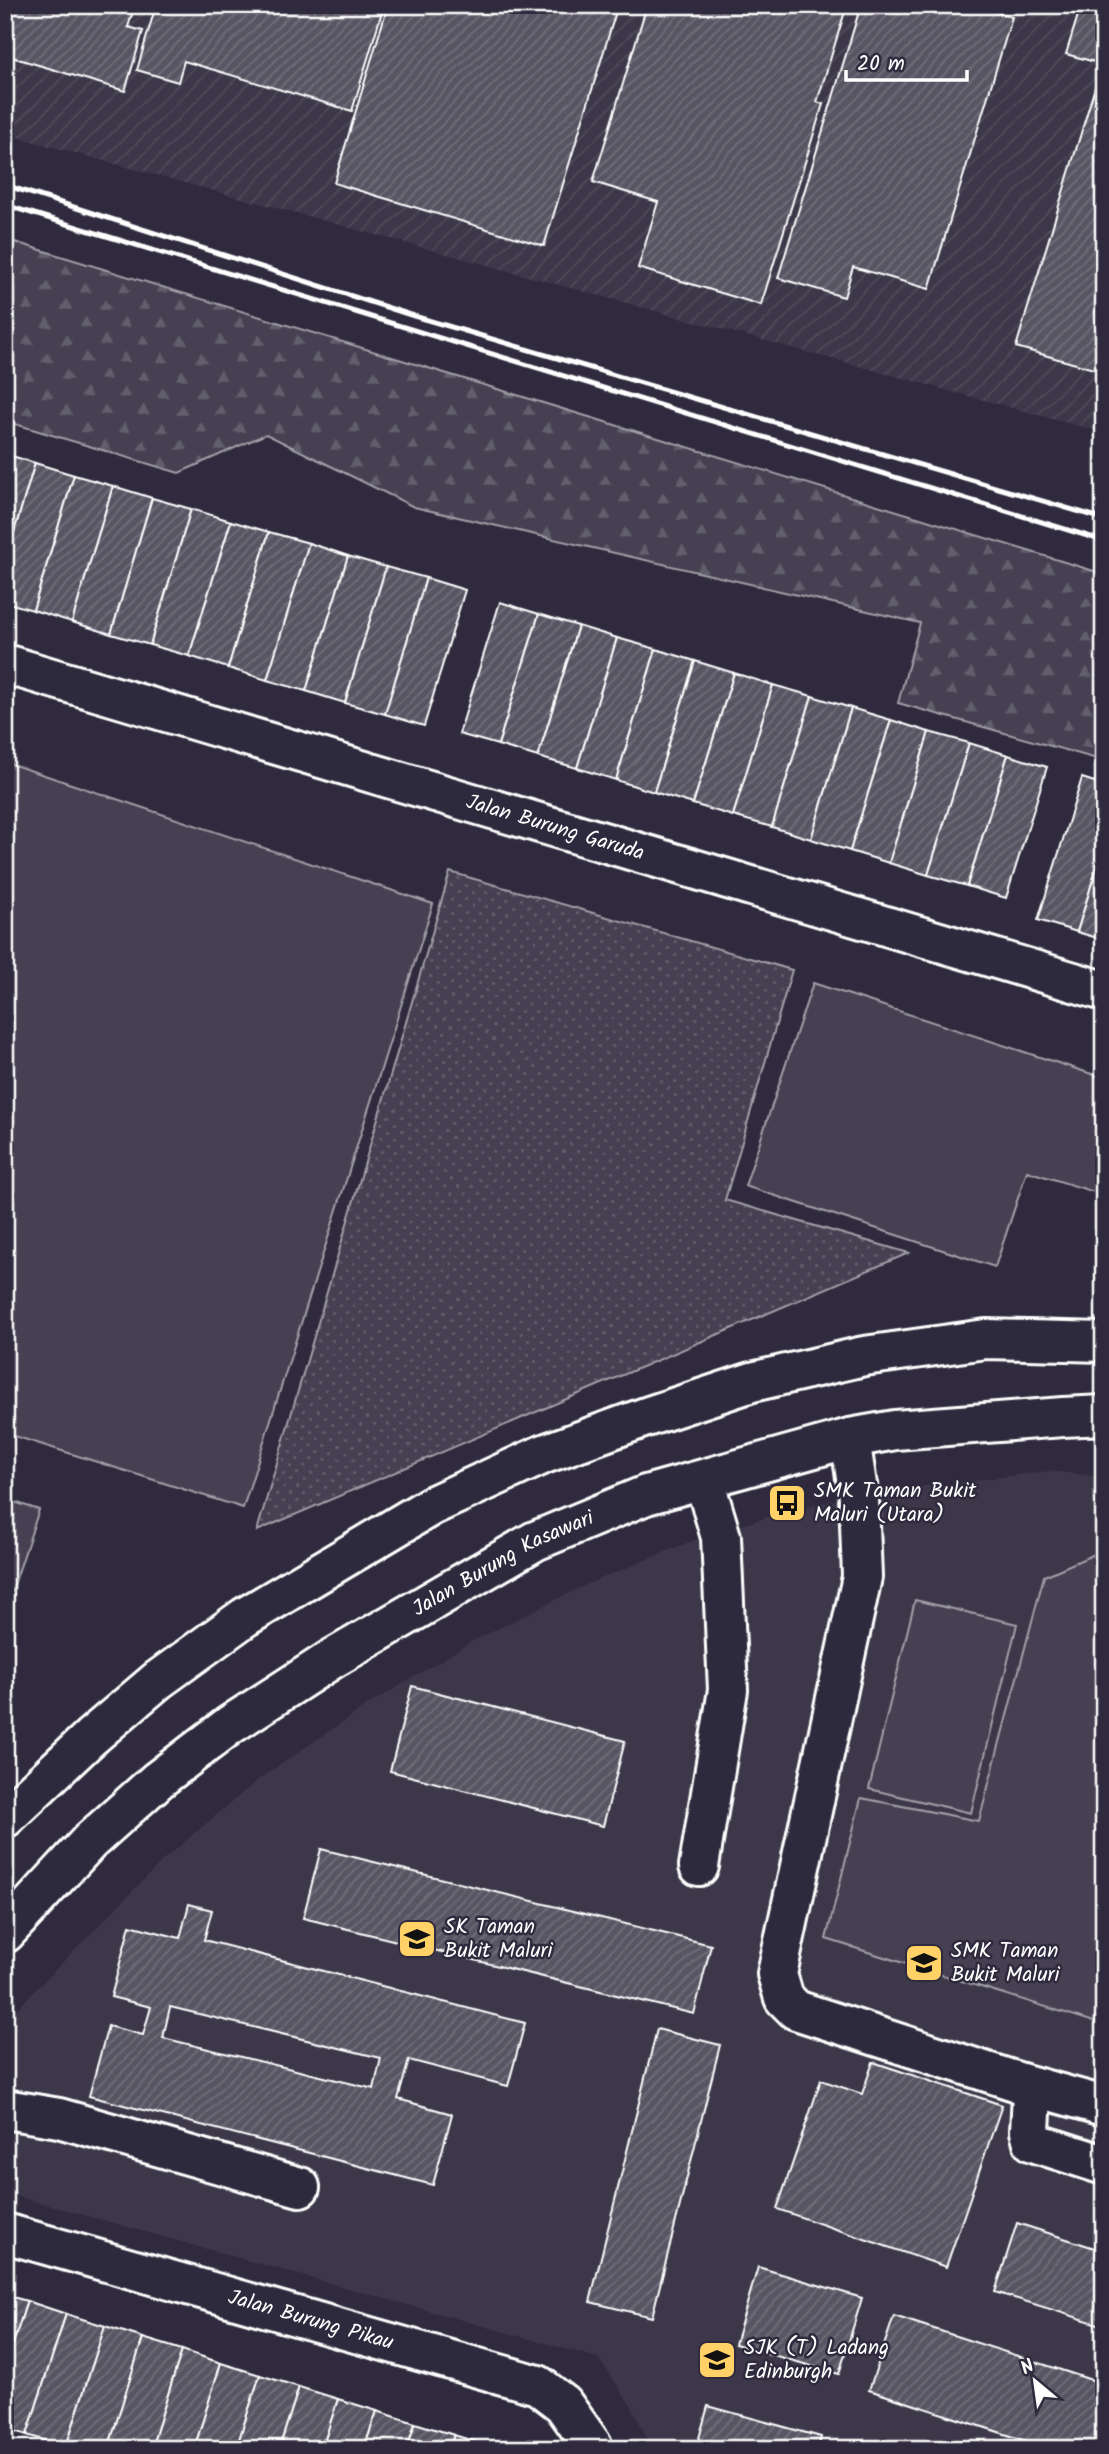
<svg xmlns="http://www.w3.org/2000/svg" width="1109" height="2454" font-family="Kalam,sans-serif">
<defs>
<pattern id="industrial-furrows" width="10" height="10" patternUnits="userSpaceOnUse" patternTransform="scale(1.75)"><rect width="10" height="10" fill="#3c3749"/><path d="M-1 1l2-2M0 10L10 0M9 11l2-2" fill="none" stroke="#504b5b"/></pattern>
<pattern id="grass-dots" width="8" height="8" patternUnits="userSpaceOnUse" patternTransform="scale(1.75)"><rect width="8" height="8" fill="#464152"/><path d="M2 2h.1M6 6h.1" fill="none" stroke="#625e6c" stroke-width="1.8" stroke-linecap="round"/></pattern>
<pattern id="forest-firs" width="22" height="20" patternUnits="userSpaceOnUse" patternTransform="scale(1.75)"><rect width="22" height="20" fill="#464152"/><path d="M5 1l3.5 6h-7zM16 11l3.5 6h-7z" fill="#625e6c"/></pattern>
<pattern id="building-hatch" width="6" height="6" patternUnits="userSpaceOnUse" patternTransform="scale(1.75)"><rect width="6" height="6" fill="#595564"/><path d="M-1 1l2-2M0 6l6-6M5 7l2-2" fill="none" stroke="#726e7b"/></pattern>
</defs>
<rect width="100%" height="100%" fill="#2f2a3d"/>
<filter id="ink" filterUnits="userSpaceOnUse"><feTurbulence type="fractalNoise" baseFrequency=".0143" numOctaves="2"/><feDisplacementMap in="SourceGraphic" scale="14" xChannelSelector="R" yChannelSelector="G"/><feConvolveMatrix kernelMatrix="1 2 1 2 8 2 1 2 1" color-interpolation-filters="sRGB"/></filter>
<g filter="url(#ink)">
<polygon fill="#3c3749" points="1050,1471 1104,1477 1104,2449 652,2449 632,2407 598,2358 5,2193 5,2021 165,1858 259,1779 366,1706 471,1642 583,1586 694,1540 767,1517 858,1494"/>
<polygon fill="url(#industrial-furrows)" points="5,5 1104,5 1104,433 5,134"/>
<polygon fill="url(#grass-dots)" stroke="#a2a0a8" stroke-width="2" points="450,872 792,970 725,1200 909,1253 257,1531"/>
<polygon fill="url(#forest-firs)" stroke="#a2a0a8" stroke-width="2" points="5,239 1104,574 1104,761 898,703 920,623 414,507 266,434 179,473 5,421"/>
<g fill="#464152" stroke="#a2a0a8" stroke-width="2">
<polygon points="5,762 433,904 243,1508 5,1433"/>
<polygon points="813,983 1104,1078 1104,1195 1027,1171 995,1267 745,1186"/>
<polygon points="5,1499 39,1510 5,1612"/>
<polygon points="1104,1550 1104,2025 826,1939 861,1798 979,1821 1044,1576"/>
<polygon points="915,1600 1017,1624 971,1813 869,1789"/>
</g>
<g fill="url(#building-hatch)" stroke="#fff" stroke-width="2" fill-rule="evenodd">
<polygon points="5,5 135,5 128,27 143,31 125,91 5,55"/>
<polygon points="156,5 384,5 352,111 184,61 178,82 137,70"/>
<polygon points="388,5 618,5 544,246 334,183"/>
<polygon points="647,5 847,5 817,102 823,104 761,305 638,268 658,202 593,182"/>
<polygon points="861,5 973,5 1012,17 929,289 853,267 844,297 778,278"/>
<polygon points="1079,12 1104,20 1104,372 1016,347 1102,64 1066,54"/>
<polygon points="5,454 35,463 5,562"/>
<polygon points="35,463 74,475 33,610 5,602 5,562"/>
<polygon points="74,475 113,486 72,622 33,610"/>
<polygon points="113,486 152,498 111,634 72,622"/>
<polygon points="152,498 191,509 150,645 111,634"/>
<polygon points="191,509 231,521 189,656 150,645"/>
<polygon points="231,521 269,532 228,668 189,656"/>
<polygon points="269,532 309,543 267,680 228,668"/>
<polygon points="309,543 348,556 306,691 267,680"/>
<polygon points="348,556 386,567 345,703 306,691"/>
<polygon points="386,567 426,578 385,714 345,703"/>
<polygon points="426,578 465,590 424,726 385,714"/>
<polygon points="500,602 539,614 498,745 459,734"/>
<polygon points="539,614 578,626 538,757 498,745"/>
<polygon points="578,626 617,638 577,768 538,757"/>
<polygon points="617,638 656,649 616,780 577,768"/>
<polygon points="656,649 695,661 654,792 616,780"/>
<polygon points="695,661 734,673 693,804 654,792"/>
<polygon points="734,673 773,685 733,816 693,804"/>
<polygon points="773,685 812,696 772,827 733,816"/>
<polygon points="812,696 851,708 811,839 772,827"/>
<polygon points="851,708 891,720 850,851 811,839"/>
<polygon points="891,720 929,732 889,863 850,851"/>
<polygon points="929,732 969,743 928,875 889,863"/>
<polygon points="969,743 1008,755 967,886 928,875"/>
<polygon points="1008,755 1047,767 1006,898 967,886"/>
<polygon points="1082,778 1104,785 1104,844 1077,932 1038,920"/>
<polygon points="1104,844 1104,940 1077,932"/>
<polygon points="412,1686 625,1741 603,1826 390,1771"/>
<polygon points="321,1849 711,1945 694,2014 303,1918"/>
<path d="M 189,1904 L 212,1910 L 204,1940 L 525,2023 L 508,2086 L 409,2060 L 398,2099 L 452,2114 L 433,2185 L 89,2096 L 108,2026 L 143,2035 L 151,2007 L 111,1997 L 130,1925 L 180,1938 ZM 170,2007 L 381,2058 L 374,2089 L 163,2038 Z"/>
<polygon points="657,2029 720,2045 652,2317 590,2302"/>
<polygon points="873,2062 1002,2105 946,2267 777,2209 821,2080 862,2094"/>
<polygon points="1017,2223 1104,2251 1104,2326 995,2292"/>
<polygon points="758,2267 862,2298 839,2374 735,2344"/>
<polygon points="5,2295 27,2301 5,2369"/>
<polygon points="27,2301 66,2314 27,2435 5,2428 5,2369"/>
<polygon points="66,2314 105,2326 66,2447 27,2435"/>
<polygon points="894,2316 1104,2384 1104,2449 1051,2449 869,2390"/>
<polygon points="105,2326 143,2338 108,2449 71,2449 66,2447"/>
<polygon points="143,2338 182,2350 151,2449 108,2449"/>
<polygon points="182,2350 221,2363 194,2449 151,2449"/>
<polygon points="221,2363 260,2375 236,2449 194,2449"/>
<polygon points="260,2375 299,2387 279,2449 236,2449"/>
<polygon points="299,2387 338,2399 322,2449 279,2449"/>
<polygon points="338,2399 377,2411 364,2449 322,2449"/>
<polygon points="708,2406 821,2437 818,2449 696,2449"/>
<polygon points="377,2411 415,2423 407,2449 364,2449"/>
<polygon points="415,2423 454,2435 449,2449 407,2449"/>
<polygon points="454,2435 493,2447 492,2449 449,2449"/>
</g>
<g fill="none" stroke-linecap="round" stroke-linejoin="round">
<defs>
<g id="minor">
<path id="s1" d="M 5,664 L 1104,991"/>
<polyline points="850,1438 859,1498 862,1577 777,1974 784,1998 796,2010 1021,2083 1032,2094 1030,2131 1033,2142 1104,2165"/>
<polyline points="5,1818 91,1737 158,1680 245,1617 431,1506 544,1454 646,1417 752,1382 864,1356 986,1339 1104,1342"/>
<polyline points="699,1866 728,1690 721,1537 704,1480"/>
<path id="s2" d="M 5,1933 L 90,1841 L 158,1780 L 230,1725 L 332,1659 L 535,1541 L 646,1495 L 850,1438 L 895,1430 L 1063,1417 L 1104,1415"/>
<polyline points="1021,2083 1104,2106"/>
<polyline points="5,2109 59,2118 300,2187"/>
<path id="s3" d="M 5,2233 L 538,2385 L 563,2404 L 592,2445 L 590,2449"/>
</g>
</defs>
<use href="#minor" stroke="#fff" stroke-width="44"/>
<use href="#minor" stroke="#2f2a3d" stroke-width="38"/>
<g stroke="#fff" stroke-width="5">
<polyline points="5,185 414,316 1104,519"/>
<polyline points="5,205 1104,541"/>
</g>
</g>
</g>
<defs>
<symbol id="bus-square" viewBox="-11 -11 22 22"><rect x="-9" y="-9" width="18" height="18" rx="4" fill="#ffd166" stroke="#2f2a3d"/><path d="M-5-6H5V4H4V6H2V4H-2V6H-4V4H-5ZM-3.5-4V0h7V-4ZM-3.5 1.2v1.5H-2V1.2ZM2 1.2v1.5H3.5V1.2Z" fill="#111"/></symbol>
<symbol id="school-square" viewBox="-11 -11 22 22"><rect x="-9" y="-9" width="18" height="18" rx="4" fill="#ffd166" stroke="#2f2a3d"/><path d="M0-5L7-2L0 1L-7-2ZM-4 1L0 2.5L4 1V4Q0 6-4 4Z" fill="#111"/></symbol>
</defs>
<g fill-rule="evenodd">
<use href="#bus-square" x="765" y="1481" width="44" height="44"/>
<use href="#school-square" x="395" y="1917" width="44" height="44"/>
<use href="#school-square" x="902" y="1941" width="44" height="44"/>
<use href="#school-square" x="695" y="2338" width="44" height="44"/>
</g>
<g text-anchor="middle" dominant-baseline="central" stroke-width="5" stroke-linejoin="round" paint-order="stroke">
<g font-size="21" fill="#fff" stroke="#2f2a3d">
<text stroke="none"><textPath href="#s1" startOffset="574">Jalan Burung Garuda</textPath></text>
<text stroke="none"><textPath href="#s2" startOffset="625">Jalan Burung Kasawari</textPath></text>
<text stroke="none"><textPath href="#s3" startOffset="318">Jalan Burung Pikau</textPath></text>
</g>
<g font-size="21" fill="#fff" stroke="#2f2a3d" text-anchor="start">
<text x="814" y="1491">SMK Taman Bukit<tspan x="814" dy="24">Maluri (Utara)</tspan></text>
<text x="444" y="1927">SK Taman<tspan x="444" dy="24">Bukit Maluri</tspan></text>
<text x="951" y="1951">SMK Taman<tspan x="951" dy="24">Bukit Maluri</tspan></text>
<text x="744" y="2348">SJK (T) Ladang<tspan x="744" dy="24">Edinburgh</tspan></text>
</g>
</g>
<rect width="1109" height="2454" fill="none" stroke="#2f2a3d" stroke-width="28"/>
<rect x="14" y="14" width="1081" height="2426" fill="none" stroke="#fff" stroke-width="2.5" filter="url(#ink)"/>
<g transform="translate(1035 2381) rotate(331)" stroke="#2f2a3d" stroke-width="5" paint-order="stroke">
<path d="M0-5L12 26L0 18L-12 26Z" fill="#ffffff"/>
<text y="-10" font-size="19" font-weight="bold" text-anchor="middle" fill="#ffffff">N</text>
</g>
<path d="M846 70v10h121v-10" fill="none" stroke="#ffffff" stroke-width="3.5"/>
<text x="857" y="70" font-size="21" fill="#ffffff" stroke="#2f2a3d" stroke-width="5" paint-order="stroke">20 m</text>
</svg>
